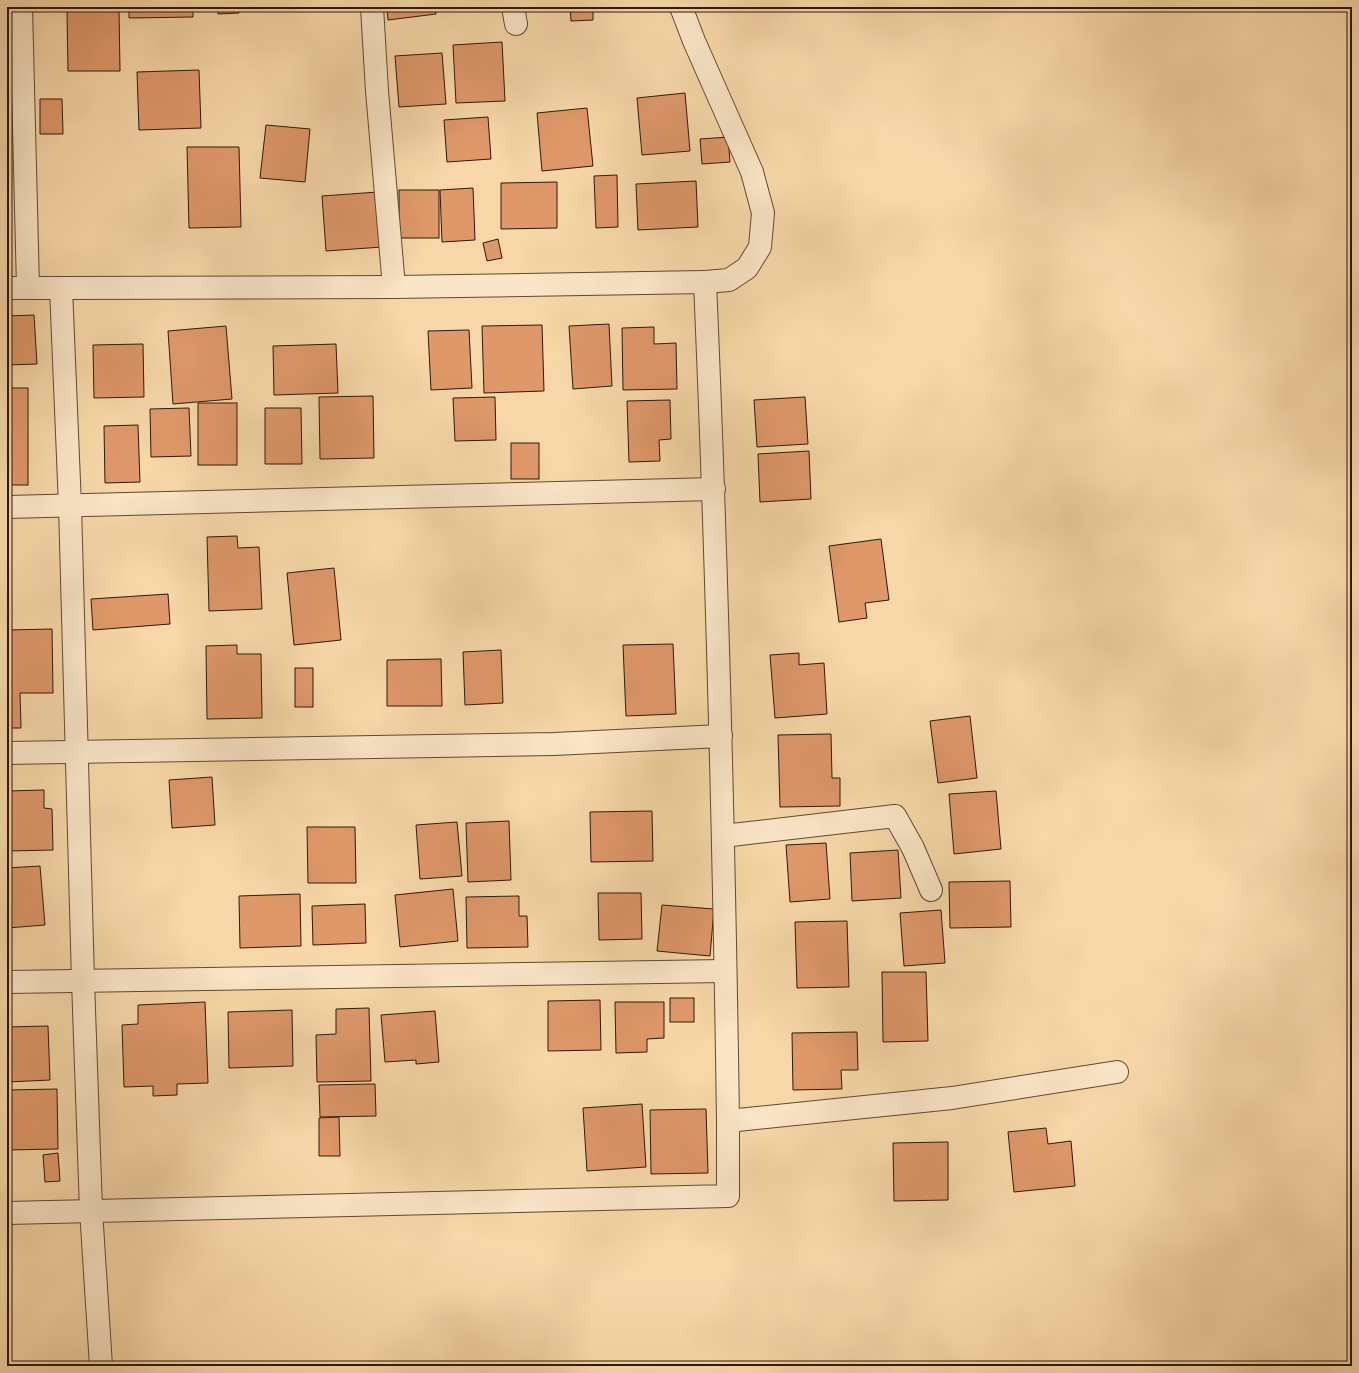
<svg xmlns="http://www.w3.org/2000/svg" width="1359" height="1373" font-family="'IM FELL Double Pica',serif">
<rect width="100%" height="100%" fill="#f7d7a8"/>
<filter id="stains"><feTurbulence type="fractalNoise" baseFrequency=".005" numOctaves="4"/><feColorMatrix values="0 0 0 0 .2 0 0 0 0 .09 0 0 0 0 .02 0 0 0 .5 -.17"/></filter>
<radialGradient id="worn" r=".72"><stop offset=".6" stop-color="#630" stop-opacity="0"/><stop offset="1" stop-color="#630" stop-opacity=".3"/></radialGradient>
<g fill="#df986a" stroke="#2e180b">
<polygon points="129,7 193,7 193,17 129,18"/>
<polygon points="218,7 239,7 239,13 218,14"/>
<polygon points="387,7 435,7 436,14 388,20"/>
<polygon points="570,7 593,7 593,20 571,21"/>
<polygon points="119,10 120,71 68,71 67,11"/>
<polygon points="502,42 505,101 456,103 453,45"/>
<polygon points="442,53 446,104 399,107 395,56"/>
<polygon points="199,70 201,128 139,130 137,72"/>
<polygon points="685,93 690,151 642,155 637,98"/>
<polygon points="40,99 62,99 63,134 40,134"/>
<polygon points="587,108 593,166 542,171 537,113"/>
<polygon points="488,117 491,159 447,162 444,120"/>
<polygon points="266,125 310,129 305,182 260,178"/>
<polygon points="728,137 730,162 702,164 700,139"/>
<polygon points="187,147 239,147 241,227 189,228"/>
<polygon points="617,175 618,227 596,228 594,176"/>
<polygon points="696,181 698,227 638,230 636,184"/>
<polygon points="557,182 557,228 501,229 501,183"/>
<polygon points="473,188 475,240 442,242 440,190"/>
<rect x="399" y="190" width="40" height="48"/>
<polygon points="378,192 382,247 326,251 322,196"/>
<polygon points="498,239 502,258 487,261 483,243"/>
<polygon points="34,315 37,364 7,365 7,316"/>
<polygon points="609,324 612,386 573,389 569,326"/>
<polygon points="542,325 544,391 484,393 482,326"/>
<polygon points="226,326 232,399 173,404 168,331"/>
<polygon points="654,327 654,344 676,343 677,389 623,390 622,328"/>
<polygon points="469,330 472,388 431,390 428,331"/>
<polygon points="143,344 144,397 94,398 93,345"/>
<polygon points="336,344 338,393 274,395 273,346"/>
<rect x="7" y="388" width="21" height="97"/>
<polygon points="373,396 374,458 320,459 319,397"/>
<polygon points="495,397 496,440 455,441 453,398"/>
<polygon points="805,397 808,444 757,447 754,400"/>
<polygon points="670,400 671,439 659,440 660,461 629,462 627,401"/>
<rect x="198" y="403" width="39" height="62"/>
<polygon points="189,408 191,456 151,457 150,409"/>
<polygon points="265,408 301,408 302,464 265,464"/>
<polygon points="138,425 140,482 105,483 104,426"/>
<rect x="511" y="443" width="28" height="36"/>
<polygon points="809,451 811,499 760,502 758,454"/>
<polygon points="237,536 238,548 259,547 262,609 209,611 207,537"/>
<polygon points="881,539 889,600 865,603 867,618 839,622 829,546"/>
<polygon points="334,568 341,640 294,645 287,573"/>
<polygon points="168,594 170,624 93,630 91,599"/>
<polygon points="52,629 53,693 20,693 21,728 7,728 7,630"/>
<polygon points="673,644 676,714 626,716 623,645"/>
<polygon points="237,645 237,654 261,654 262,718 207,719 206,646"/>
<polygon points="501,650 503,703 465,705 463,652"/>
<polygon points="799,653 799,665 824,663 827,714 775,718 770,655"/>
<polygon points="441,659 442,706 387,706 387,660"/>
<rect x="295" y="668" width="18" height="39"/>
<polygon points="970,716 977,778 938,783 930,721"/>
<polygon points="831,734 832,778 840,778 840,806 780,807 778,735"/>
<polygon points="212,777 215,825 172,828 169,780"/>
<polygon points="44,790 44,808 52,809 53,850 7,851 7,791"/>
<polygon points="996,791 1001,849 954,854 949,794"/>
<polygon points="652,811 653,861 591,862 590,812"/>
<polygon points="509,821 511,880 468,882 466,823"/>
<polygon points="457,822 462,876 420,879 416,825"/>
<polygon points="307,827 355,827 356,883 308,883"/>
<polygon points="826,843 830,899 790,902 786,845"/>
<polygon points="898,850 901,898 852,901 850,853"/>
<polygon points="40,866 45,925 7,928 7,868"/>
<polygon points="1010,881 1011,927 950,928 949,882"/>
<polygon points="453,889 458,941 400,947 395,895"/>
<polygon points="598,893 641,893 642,939 599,940"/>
<polygon points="300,894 301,946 240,948 239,896"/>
<polygon points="519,896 519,916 527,916 528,947 467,948 466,897"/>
<polygon points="365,904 366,943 313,945 312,906"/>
<polygon points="662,905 714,909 710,956 657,951"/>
<polygon points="941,910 945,963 904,966 900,913"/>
<polygon points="847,921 849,987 797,988 795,922"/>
<polygon points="882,972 926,972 928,1041 883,1042"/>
<rect x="670" y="998" width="24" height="24"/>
<polygon points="600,1000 601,1050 548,1051 548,1001"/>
<polygon points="205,1002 208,1083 177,1084 177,1095 153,1096 153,1086 124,1087 122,1025 138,1024 138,1005"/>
<polygon points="615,1002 664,1002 664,1038 647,1039 647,1052 616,1053"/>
<polygon points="369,1008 371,1081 317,1082 316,1035 336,1034 336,1009"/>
<polygon points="292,1010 293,1066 229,1068 228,1012"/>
<polygon points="435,1011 439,1062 416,1064 416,1060 385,1062 381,1015"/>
<polygon points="48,1026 50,1080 7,1082 7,1027"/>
<polygon points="857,1032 858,1070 841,1070 842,1089 793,1090 792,1033"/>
<polygon points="375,1084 376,1116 320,1117 319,1085"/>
<polygon points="57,1089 58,1149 7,1150 7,1090"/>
<polygon points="642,1104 646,1167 587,1171 583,1108"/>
<polygon points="706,1109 708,1173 651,1174 650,1110"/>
<polygon points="339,1117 340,1156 319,1156 319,1118"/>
<polygon points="1046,1128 1048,1144 1071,1141 1075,1186 1014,1192 1008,1132"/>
<polygon points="948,1142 948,1200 894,1201 893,1143"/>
<polygon points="58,1153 60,1181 45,1182 43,1155"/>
</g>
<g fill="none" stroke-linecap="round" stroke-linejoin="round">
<defs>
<g id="minor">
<polyline points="21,7 28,288"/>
<polyline points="372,7 377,91 394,287"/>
<polyline points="513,7 516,24"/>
<polyline points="681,7 694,41 752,172 763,213 760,247 747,268 729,280 705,282"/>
<polyline points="7,288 61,288 70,506 83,981 91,1210 101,1366"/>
<path d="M 61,288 L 394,287 L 705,282 C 717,562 724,841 728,1121"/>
<polyline points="7,507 714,489"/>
<polyline points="7,753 554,744 721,736"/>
<polyline points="723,836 895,816 913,848 931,890"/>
<polyline points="7,982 725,971"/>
<polyline points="7,1213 728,1196 728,1121 952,1098 1117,1072"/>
</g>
</defs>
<use href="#minor" stroke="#604832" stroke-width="24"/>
<use href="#minor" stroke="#fae5c6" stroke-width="22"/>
</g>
<rect width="1359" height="1373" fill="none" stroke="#f7d7a8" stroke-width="24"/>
<rect x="8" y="8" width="1343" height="1357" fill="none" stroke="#2e180b" stroke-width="2"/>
<rect x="12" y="12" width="1335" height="1349" fill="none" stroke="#2e180b"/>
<rect width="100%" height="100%" filter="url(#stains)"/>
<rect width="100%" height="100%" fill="url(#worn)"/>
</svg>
